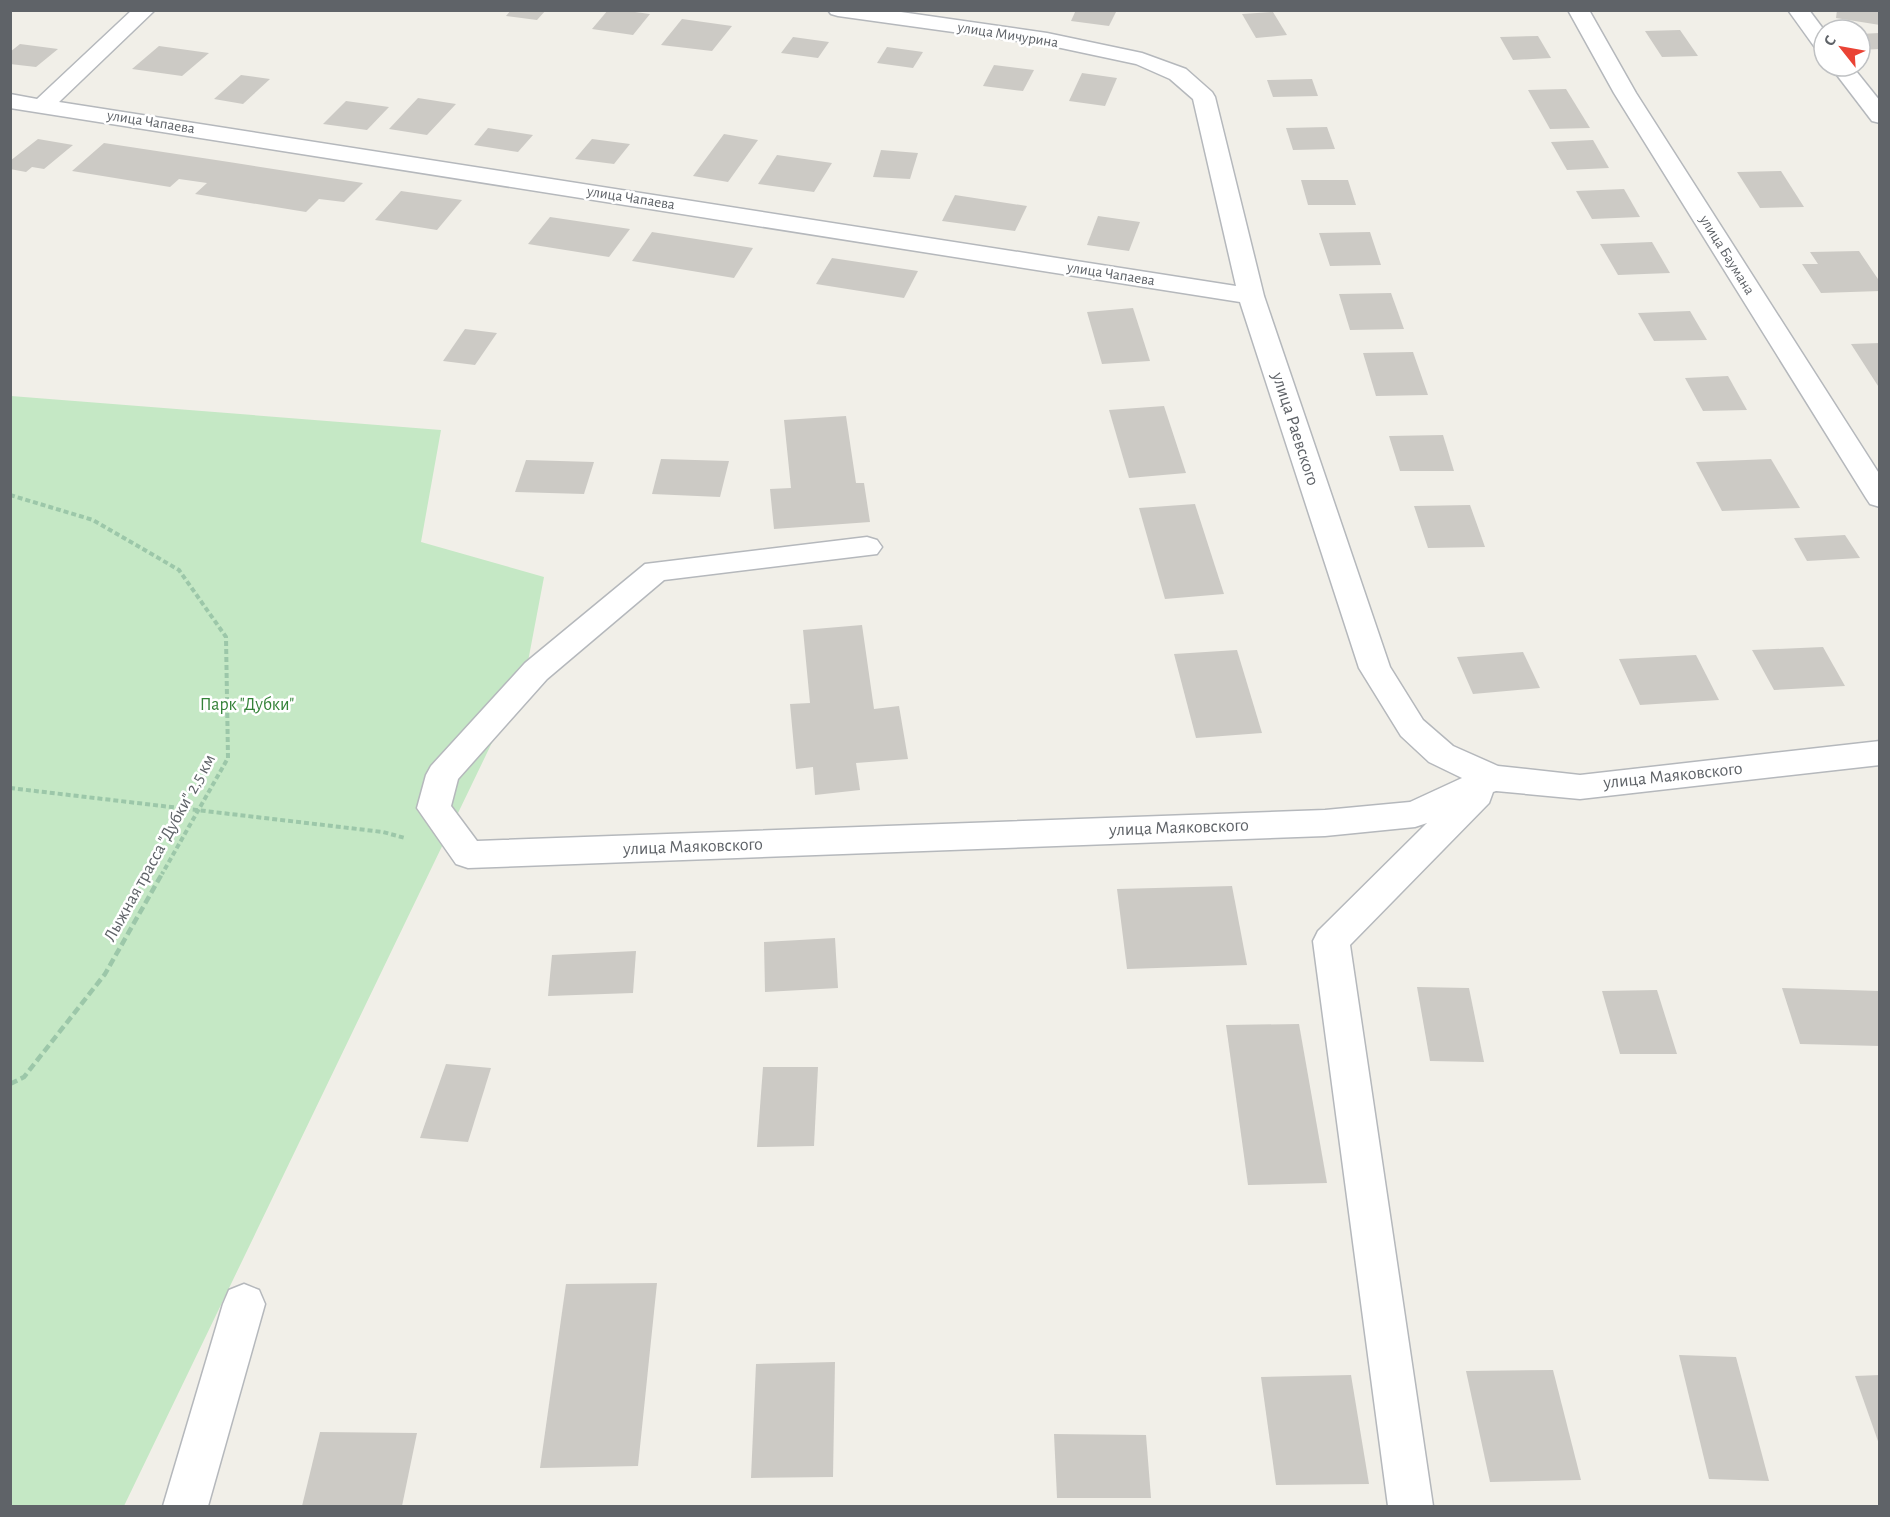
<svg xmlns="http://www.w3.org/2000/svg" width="1890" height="1517" font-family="'Alegreya Sans',sans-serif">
<rect width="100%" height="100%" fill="#f1efe8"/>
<polygon fill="#c5e8c5" points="11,396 441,430 421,542 544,577 526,672 124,1506 11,1506"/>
<g fill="#cccac5">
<polygon points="511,10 546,10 537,20 506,16"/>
<polygon points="608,10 620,10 650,14 633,35 592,29"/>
<polygon points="1076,10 1117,10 1109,26 1071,21"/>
<polygon points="1837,10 1880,10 1880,25 1836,18"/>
<polygon points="1273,12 1287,35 1256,38 1242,14"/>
<polygon points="682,19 732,26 712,51 661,45"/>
<polygon points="1680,30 1698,56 1662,57 1645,31"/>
<polygon points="1879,33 1880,49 1860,50 1860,34"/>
<polygon points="1538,36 1551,58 1513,60 1500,37"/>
<polygon points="793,37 829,42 818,58 781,53"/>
<polygon points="20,44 58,49 36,67 10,64 10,52"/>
<polygon points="159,46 209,53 182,76 132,69"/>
<polygon points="887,47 923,52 913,68 877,63"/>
<polygon points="994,65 1034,70 1023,91 983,86"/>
<polygon points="1082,73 1117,78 1105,106 1069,101"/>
<polygon points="241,75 270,79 243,104 214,99"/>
<polygon points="1312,79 1318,96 1273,97 1267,80"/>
<polygon points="1566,89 1590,128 1550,129 1528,90"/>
<polygon points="418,98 456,104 427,135 389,129"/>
<polygon points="346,101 389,107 367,130 323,124"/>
<polygon points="1327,127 1335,149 1293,150 1286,128"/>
<polygon points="488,128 533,135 518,152 474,145"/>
<polygon points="724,134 758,140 728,182 693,176"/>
<polygon points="38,139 73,145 44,169 32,167 26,172 10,169 10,161"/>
<polygon points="592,139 630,144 614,164 575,159"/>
<polygon points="1593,140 1609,168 1567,170 1551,142"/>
<polygon points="104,143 229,162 363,183 344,202 319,199 306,212 195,194 207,183 179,179 170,187 72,171"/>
<polygon points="881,150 918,153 910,179 873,177"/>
<polygon points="777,155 832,163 814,192 758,184"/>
<polygon points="1781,171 1804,207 1760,208 1737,172"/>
<polygon points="1301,180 1348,180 1356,205 1308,205"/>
<polygon points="1624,189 1640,217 1592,219 1576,191"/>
<polygon points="401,191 462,200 437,230 375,220"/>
<polygon points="955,195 1027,206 1015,231 942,221"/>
<polygon points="1098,216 1140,222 1129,251 1087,245"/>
<polygon points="550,217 630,229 609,257 528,244"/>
<polygon points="652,232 753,248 734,278 632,261"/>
<polygon points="1370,232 1381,265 1330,266 1319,233"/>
<polygon points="1652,242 1670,273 1618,275 1600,244"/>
<polygon points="1859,251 1880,282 1880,291 1821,293 1802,264 1818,264 1810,252"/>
<polygon points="832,258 918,271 904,298 816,284"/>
<polygon points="1391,293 1404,329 1350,330 1339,294"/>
<polygon points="1133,308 1150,361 1102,364 1087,312"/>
<polygon points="1690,311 1707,340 1654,341 1638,313"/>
<polygon points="465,329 497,333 475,365 443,361"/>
<polygon points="1880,343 1880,389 1851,344"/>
<polygon points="1413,352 1428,395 1376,396 1363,353"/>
<polygon points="1728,376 1747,410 1703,411 1685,378"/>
<polygon points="1164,406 1186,473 1129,478 1109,410"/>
<polygon points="846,416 856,483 864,483 870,522 774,529 770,489 791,488 784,420"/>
<polygon points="1443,435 1454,471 1400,471 1389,436"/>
<polygon points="661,459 729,461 720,497 652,494"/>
<polygon points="1771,459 1800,508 1722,511 1696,462"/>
<polygon points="526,460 594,462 584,494 515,492"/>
<polygon points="1195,504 1224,594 1165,599 1139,508"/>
<polygon points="1470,505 1485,547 1428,548 1414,506"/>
<polygon points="1845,535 1860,558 1807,561 1794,538"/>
<polygon points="862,625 874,709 899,706 908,759 856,763 860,790 815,795 813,767 796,769 790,704 810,703 803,630"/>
<polygon points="1823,647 1845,686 1774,690 1752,650"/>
<polygon points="1237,650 1262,733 1196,738 1174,654"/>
<polygon points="1523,652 1540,688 1473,694 1457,657"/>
<polygon points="1696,655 1719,700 1640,705 1619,659"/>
<polygon points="1232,886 1247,965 1127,969 1117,889"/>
<polygon points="835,938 838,988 765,992 764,942"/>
<polygon points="636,951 633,993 548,996 552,955"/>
<polygon points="1417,987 1469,988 1484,1062 1430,1061"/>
<polygon points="1782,988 1880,991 1880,1046 1800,1044"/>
<polygon points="1657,990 1677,1054 1620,1054 1602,991"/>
<polygon points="1299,1024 1327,1183 1248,1185 1226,1025"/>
<polygon points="446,1064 491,1068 468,1142 420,1138"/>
<polygon points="763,1067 818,1067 814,1146 757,1147"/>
<polygon points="657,1283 638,1466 540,1468 566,1284"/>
<polygon points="1679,1355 1736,1357 1769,1481 1709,1479"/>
<polygon points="835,1362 833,1477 751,1478 756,1364"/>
<polygon points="1553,1370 1581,1480 1490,1482 1466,1371"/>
<polygon points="1351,1375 1369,1484 1276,1485 1261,1377"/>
<polygon points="1880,1375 1880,1444 1879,1444 1855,1376"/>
<polygon points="320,1432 417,1433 402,1506 302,1506"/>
<polygon points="1054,1434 1146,1435 1151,1498 1057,1498"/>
</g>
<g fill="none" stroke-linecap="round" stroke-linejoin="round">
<defs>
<g id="minor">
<polygon points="132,10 155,10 59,102 1236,286 1193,99 1170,79 1136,64 1047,45 838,16 831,14 828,10 887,10 1047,33 1142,53 1186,69 1212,92 1215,97 1264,296 1390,667 1423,720 1453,746 1498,766 1580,775 1880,741 1880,765 1580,799 1496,791 1493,792 1489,803 1350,945 1433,1506 1388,1506 1313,941 1318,931 1427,823 1415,827 1325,836 468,868 456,864 417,808 426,775 431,766 525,663 645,564 867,537 877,540 882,547 877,554 664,580 547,679 458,779 451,806 477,841 1325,810 1410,802 1462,778 1429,762 1401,736 1359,668 1240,302 10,108 10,94 37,99"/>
<polygon points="1568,10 1589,10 1636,93 1880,475 1880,507 1870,504 1866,498 1614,93"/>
<polygon points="1788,10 1809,10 1824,30 1824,50 1816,49"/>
<polygon points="1830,66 1852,66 1880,101 1880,123 1872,121"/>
<polygon points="244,1284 259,1290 265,1304 208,1506 163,1506 223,1304 229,1290"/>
</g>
</defs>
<use href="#minor" stroke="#b5b8bc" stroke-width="3"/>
<g stroke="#9cc7a9" stroke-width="4" stroke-dasharray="5 3" stroke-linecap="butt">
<polyline points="10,495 93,520 179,570 226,637 228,758 162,874"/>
<polyline points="10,788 383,832 405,838"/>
</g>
<polyline stroke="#9cc7a9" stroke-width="4.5" stroke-dasharray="8 4" stroke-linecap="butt" points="10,1084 24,1077 105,974 163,872"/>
<use href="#minor" fill="#fff" fill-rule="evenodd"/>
</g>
<g text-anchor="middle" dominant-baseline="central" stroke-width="5" stroke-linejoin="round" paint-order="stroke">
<g font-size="15" fill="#5f6368" stroke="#fff">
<text transform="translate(1008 35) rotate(9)">улица Мичурина</text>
<text transform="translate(151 122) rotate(9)">улица Чапаева</text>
<text transform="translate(631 198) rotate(9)">улица Чапаева</text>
<text transform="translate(1727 255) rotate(58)">улица Баумана</text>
<text transform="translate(1111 274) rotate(9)">улица Чапаева</text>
</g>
<g font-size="18" fill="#5f6368" stroke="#fff">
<text transform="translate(1295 429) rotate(72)">улица Раевского</text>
<text transform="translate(1673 776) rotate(-6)">улица Маяковского</text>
<text transform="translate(1179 828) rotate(-2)">улица Маяковского</text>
<text transform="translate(693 847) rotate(-2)">улица Маяковского</text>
<text transform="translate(160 848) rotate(-61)">Лыжная трасса "Дубки" 2,5 км</text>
</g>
<g font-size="18" fill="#348238" stroke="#fff">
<text x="247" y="705">Парк "Дубки"</text>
</g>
</g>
<rect width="1890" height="1517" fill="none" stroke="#5f6368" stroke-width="24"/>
<g transform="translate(1842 48) rotate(301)"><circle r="28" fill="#ffffff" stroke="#bfc1c3" stroke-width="1.5"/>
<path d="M0-4.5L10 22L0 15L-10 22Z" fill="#ea4335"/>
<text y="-9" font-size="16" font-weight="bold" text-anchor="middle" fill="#5f6368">С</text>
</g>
</svg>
